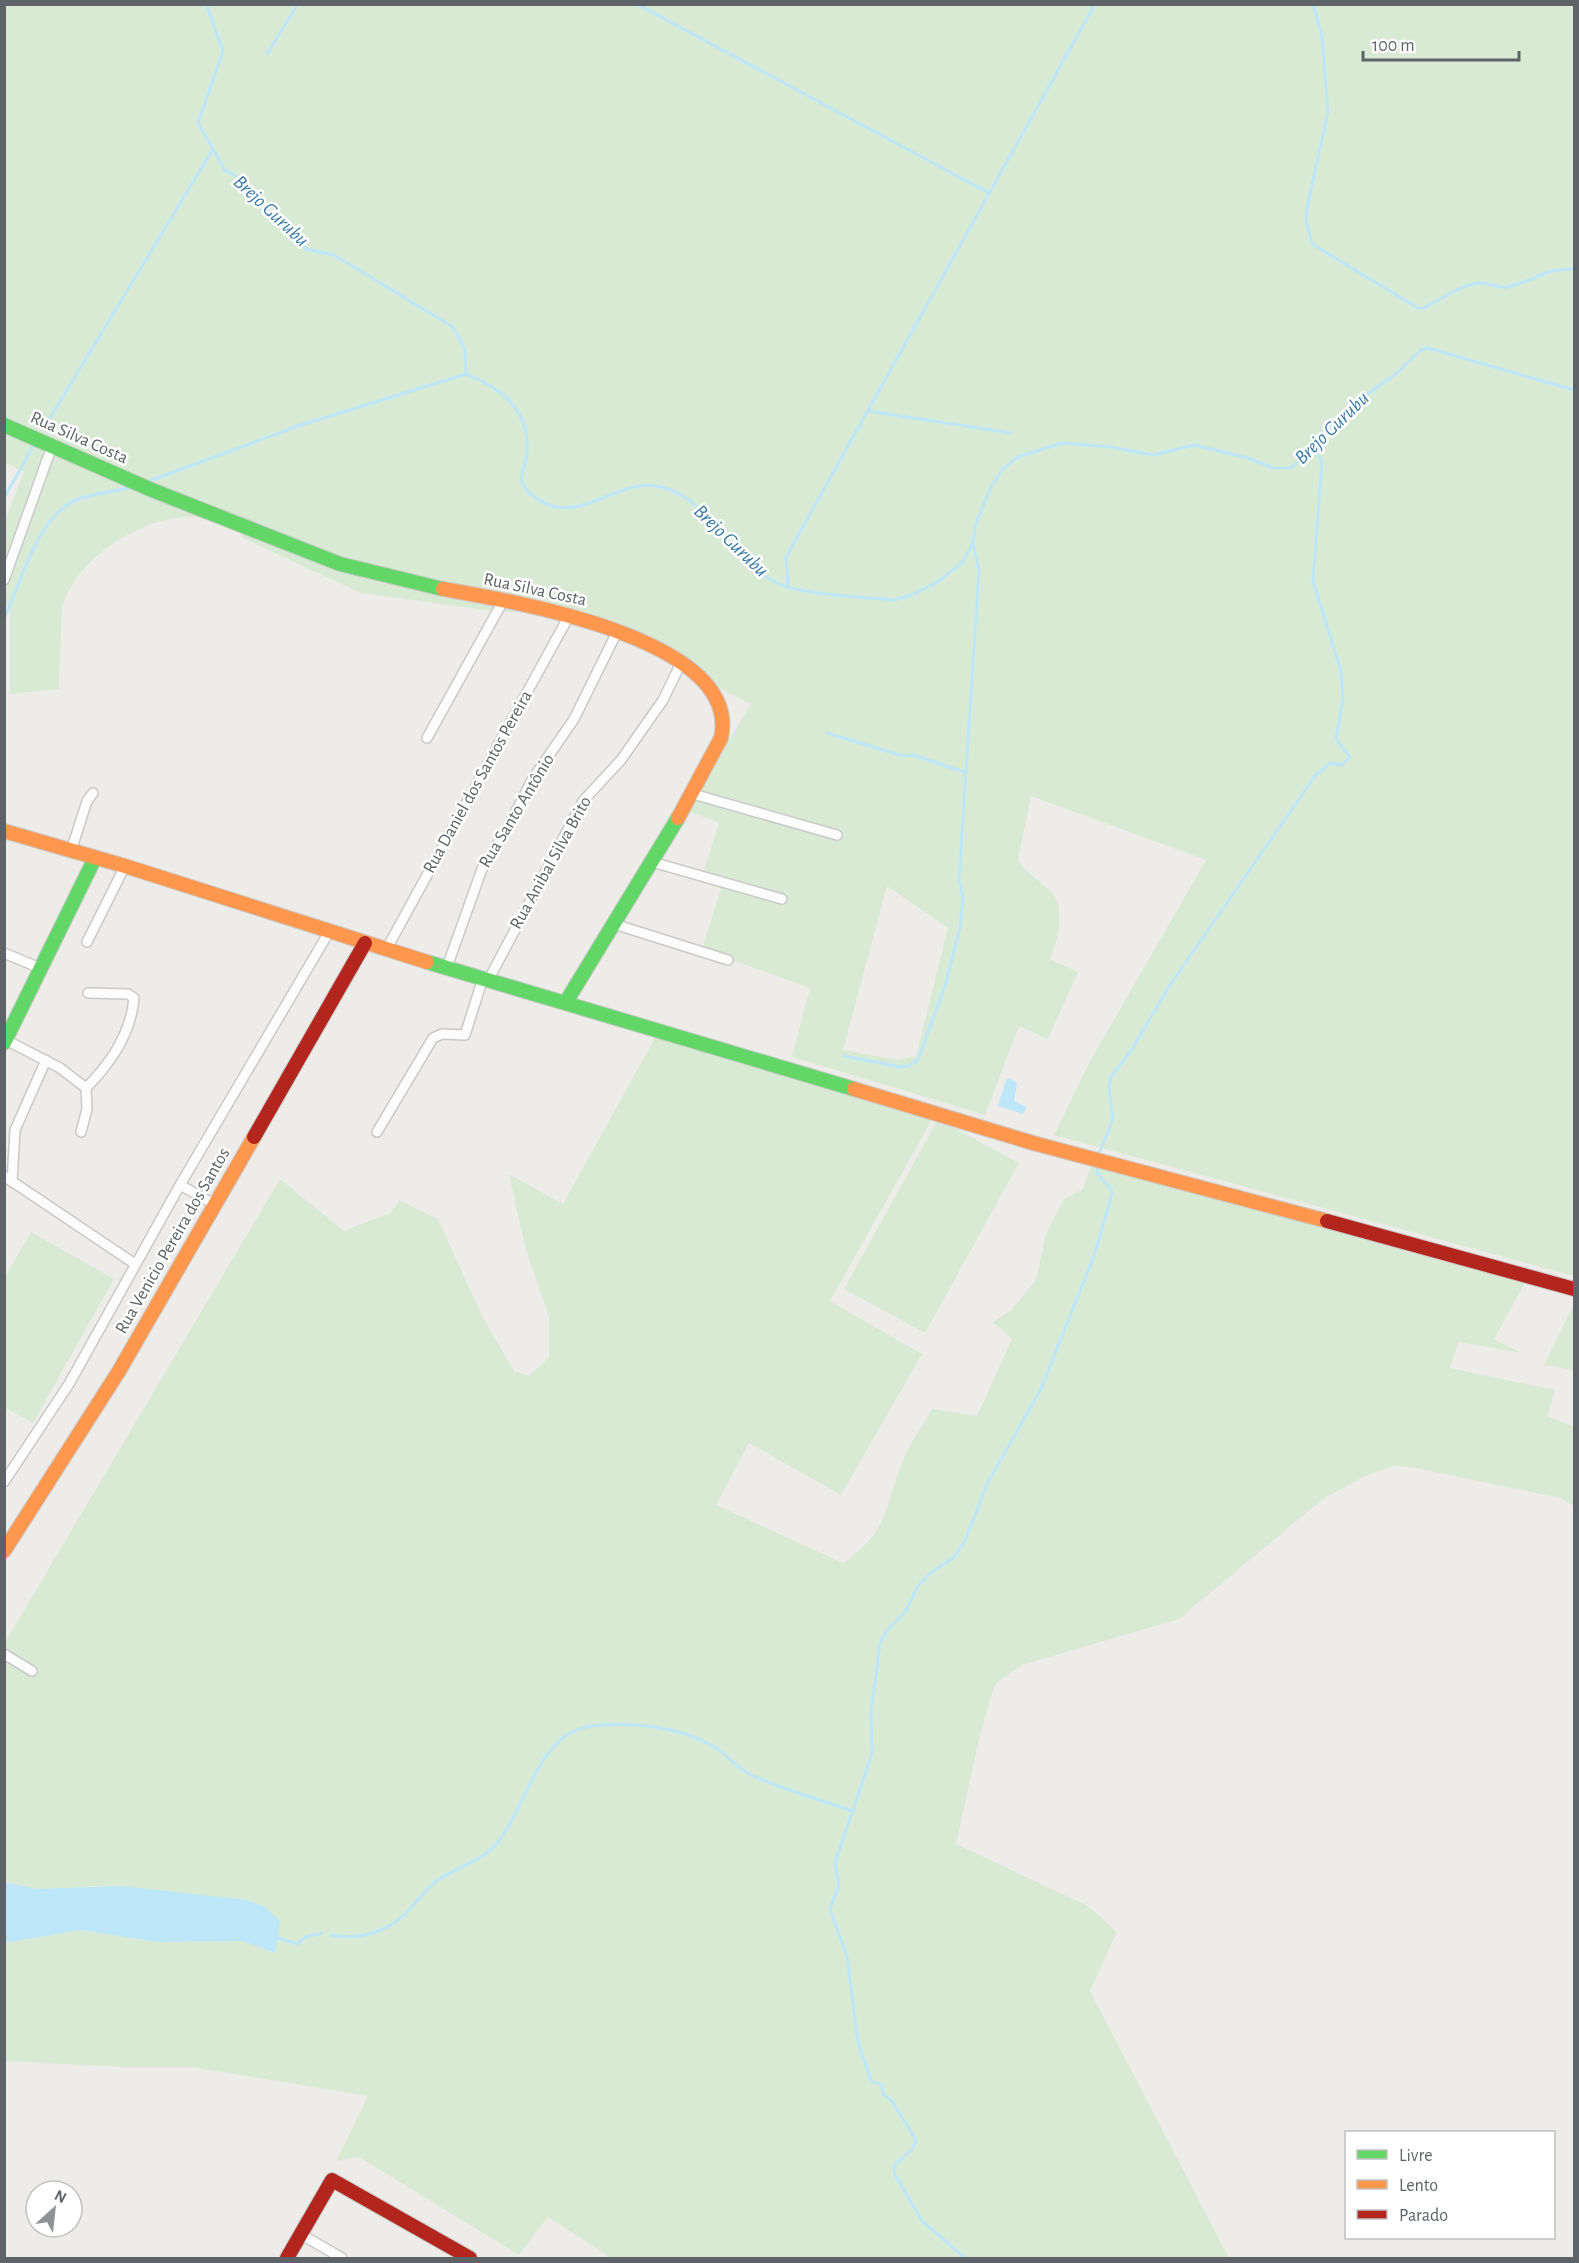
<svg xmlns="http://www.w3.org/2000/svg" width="1579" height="2263" font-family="'Alegreya Sans',sans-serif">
<rect width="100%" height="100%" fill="#eeece9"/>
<g fill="#d9ead4" fill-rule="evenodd">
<path d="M 4,5 L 1574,5 L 1574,1276 L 1054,1135 L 1089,1063 L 1206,860 L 1031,796 L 1018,860 C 1027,874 1041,881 1052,893 C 1066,909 1058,942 1050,959 L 1078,972 L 1048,1039 L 1019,1026 L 985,1115 L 792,1057 L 810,988 L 702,949 L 721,889 L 701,880 L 719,823 L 686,810 L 751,704 L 559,607 L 548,612 L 501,612 L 361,593 L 243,538 L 237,530 C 222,526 199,515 183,517 C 134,522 79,558 62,606 L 59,689 L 10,694 L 10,606 L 5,605 L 5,520 L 24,472 L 4,462 ZM 887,886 L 948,928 L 916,1056 L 898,1060 L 843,1050 Z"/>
<path d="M 657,1034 L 934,1116 L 830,1301 L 922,1354 L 841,1495 L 749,1443 L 716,1505 L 843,1563 C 891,1530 884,1505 904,1458 C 911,1441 923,1425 932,1409 L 977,1416 L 1012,1339 L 993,1322 L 1011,1310 L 1036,1280 L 1046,1234 L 1064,1199 L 1083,1189 L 1092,1162 L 1527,1279 L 1494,1339 L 1522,1353 L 1459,1342 L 1450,1368 L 1555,1390 L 1547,1416 L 1574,1427 L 1574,1506 L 1560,1498 L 1411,1467 L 1393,1466 L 1365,1476 L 1323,1499 L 1179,1619 L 1022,1665 L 998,1682 L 994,1687 L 980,1735 L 956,1844 L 1088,1906 L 1117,1932 L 1090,1991 L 1229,2258 L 611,2258 L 548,2217 L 519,2255 L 359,2157 L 336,2161 L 368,2096 L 191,2067 L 124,2067 L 5,2061 L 5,1943 L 81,1930 L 158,1942 L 243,1941 L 275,1953 L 270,1914 L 264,1907 L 247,1900 L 219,1899 L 151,1889 L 95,1886 L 53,1890 L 35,1889 L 5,1882 L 4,1644 L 280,1179 L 344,1231 L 390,1213 L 400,1200 L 438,1219 L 483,1318 L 514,1371 L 529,1376 L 549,1357 L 549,1317 L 525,1247 L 509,1174 L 563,1204 Z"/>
<polygon points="938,1119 1019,1163 925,1333 844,1289"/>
<polygon points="31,1232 114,1279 33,1423 4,1407 5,1277"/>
<polygon points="1574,1304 1574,1370 1544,1365"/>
</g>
<g fill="#bde6f8">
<polygon points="1010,1078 1017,1083 1014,1101 1027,1107 1023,1114 998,1106 1006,1080"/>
<polygon points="5,1882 36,1889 121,1886 247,1900 265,1907 280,1921 275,1953 243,1941 158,1942 81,1930 5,1943"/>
</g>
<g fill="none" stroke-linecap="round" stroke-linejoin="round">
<g stroke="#bde6f8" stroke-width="3">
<polyline points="206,4 223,51 198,123 225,170 237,177 306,249 334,255 453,327 465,350 466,374"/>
<polyline points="637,4 989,193"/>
<path d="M 1313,4 L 1322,36 L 1328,112 L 1307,208 L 1306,220 L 1312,244 L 1418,308 L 1424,308 C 1441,299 1461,285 1480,283 C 1490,282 1498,289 1507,287 C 1533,282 1543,268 1574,269"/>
<polyline points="267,54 298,4"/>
<path d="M 466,374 C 504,389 530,411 527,454 C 526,463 520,473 522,481 C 523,488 530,494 536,498 C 578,529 619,475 662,487 C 712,501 731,557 773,581 C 796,595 865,597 894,600 L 912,595 L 936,583 L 963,562 L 973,543 L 976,523 L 991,487 L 1003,469 L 1018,457 L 1062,443 L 1111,447 L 1153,455 L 1194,445 L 1248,458 L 1274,468 L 1290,468 L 1315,450 L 1341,413 L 1397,373 L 1421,350 L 1428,348 L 1574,390"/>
<polyline points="868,411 1011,433"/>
<polyline points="44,428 213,149"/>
<polyline points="152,480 298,426 466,374"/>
<polyline points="4,498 35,443"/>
<polyline points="788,587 786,557 1095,4"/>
<path d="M 4,619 C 21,582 39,510 82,498 C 98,493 116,491 132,487"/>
<polyline points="827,733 903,756 914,755 964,772"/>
<polyline points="844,1056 901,1067 909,1066 918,1060 945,986 960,928 963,897 959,880 979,570 973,544"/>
<polyline points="1098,1156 1113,1119 1109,1087 1111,1077 1132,1049 1170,985 1315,776 1330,763 1342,765 1350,757 1336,739 1343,699 1341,671 1313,581 1322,462 1315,450"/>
<path d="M 331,1935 C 359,1941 391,1931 410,1909 C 419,1899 426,1888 438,1880 C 458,1867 484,1860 499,1841 C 528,1803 538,1732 593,1726 C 630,1721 680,1727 713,1746 C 726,1753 736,1767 749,1774 C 781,1789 818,1799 852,1811"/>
<polyline points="275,1937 297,1944 306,1937 322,1933"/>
<polyline points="965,2258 922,2221 894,2173 894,2166 913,2148 916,2140 892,2101 883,2094 882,2085 871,2080 858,2042 847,1957 830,1909 839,1885 835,1863 872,1754 871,1713 880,1643 887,1630 906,1611 918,1586 930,1573 953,1558 964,1543 988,1482 1041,1389 1094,1256 1112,1194 1111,1189 1097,1173 1097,1165"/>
</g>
<defs>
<g id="street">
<polyline points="4,580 52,446"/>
<polyline points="427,738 503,601"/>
<polyline points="693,794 837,835"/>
<polyline points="71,851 87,801 93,793"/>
<polyline points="652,862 782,899"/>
<polyline points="614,924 728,960"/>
<polyline points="87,942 125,866"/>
<polyline points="386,950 570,614"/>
<polyline points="4,953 40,968"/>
<polyline points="447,967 482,869 506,831 532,780 574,719 618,630"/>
<polyline points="489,979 583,801 621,760 663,700 681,663"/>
<polyline points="6,1040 60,1068 86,1088 87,1109 81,1132"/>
<path d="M 86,1088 C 111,1063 131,1034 134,998 L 128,994 L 88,993"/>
<polyline points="377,1132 433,1038 442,1034 465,1035 483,978"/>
<polyline points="4,1176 135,1264"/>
<polyline points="12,1182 15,1130 46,1060"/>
<polyline points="180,1185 214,1204"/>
<polyline points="4,1482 69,1384 180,1185 329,932"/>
<polyline points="4,1654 32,1671"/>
<polyline points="302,2235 342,2258"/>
</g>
<g id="fast">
<polyline points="4,425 152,490 340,564 443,589"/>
<polyline points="427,962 854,1089"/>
<polyline points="566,1002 678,818"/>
<polyline points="4,1043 95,858"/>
</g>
<g id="slow">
<path d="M 443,589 C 510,601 743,638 721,738 L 678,818"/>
<polyline points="4,831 125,866 427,962"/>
<polyline points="854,1089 1033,1143 1327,1221"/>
<polyline points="4,1551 119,1371 254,1137"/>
</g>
<g id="jam">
<polyline points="254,1137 365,943"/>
<polyline points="1327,1221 1574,1289"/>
<polyline points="287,2258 332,2180 470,2258"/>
</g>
</defs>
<use href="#street" stroke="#cac9ca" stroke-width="12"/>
<use href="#fast" stroke="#c9c9ca" stroke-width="16"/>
<use href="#slow" stroke="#c9c9ca" stroke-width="16"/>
<use href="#jam" stroke="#c9c9ca" stroke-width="16"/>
<use href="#street" stroke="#fcfcfc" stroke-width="9"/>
<use href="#fast" stroke="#63d668" stroke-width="14"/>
<use href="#slow" stroke="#ff974d" stroke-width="14"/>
<use href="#jam" stroke="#b3261e" stroke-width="14"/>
</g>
<g text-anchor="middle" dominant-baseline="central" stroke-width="5" stroke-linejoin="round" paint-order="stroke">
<g font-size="18" fill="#5e6367" stroke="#fff">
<text transform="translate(79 438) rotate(24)">Rua Silva Costa</text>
<text transform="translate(535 590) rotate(12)">Rua Silva Costa</text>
<text transform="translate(478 782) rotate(-61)">Rua Daniel dos Santos Pereira</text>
<text transform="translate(517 811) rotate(-59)">Rua Santo Antônio</text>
<text transform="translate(551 863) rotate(-61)">Rua Anibal Silva Brito</text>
<text transform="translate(173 1241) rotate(-60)">Rua Venicio Pereira dos Santos</text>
</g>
<g font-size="20" font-style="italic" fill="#397ba5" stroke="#fff">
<text transform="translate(271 211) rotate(43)">Brejo Gurubu</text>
<text transform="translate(1332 428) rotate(-44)">Brejo Gurubu</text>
<text transform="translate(731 541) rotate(44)">Brejo Gurubu</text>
</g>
</g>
<rect width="1579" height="2263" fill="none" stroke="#5e6367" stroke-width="12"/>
<rect x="1345" y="2131" width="210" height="108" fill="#ffffff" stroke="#bfc1c2" stroke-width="1.5"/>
<rect x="1357" y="2150" width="30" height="9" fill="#63d668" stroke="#bfc1c2" stroke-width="1.5"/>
<text x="1399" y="2161" font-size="18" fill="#5e6367">Livre</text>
<rect x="1357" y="2180" width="30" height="9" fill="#ff974d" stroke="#bfc1c2" stroke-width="1.5"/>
<text x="1399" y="2191" font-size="18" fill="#5e6367">Lento</text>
<rect x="1357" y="2210" width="30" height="9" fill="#b3261e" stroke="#bfc1c2" stroke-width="1.5"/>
<text x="1399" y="2221" font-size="18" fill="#5e6367">Parado</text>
<g transform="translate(54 2209) rotate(27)"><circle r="28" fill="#ffffff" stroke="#bfc1c2" stroke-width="1.5"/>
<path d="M0-4.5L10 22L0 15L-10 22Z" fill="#909394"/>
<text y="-9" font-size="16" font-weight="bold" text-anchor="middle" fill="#5e6367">N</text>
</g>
<path d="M1363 51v9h156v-9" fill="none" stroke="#5e6367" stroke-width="3"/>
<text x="1372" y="51" font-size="18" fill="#5e6367" stroke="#ffffff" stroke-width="4.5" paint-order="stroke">100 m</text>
</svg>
